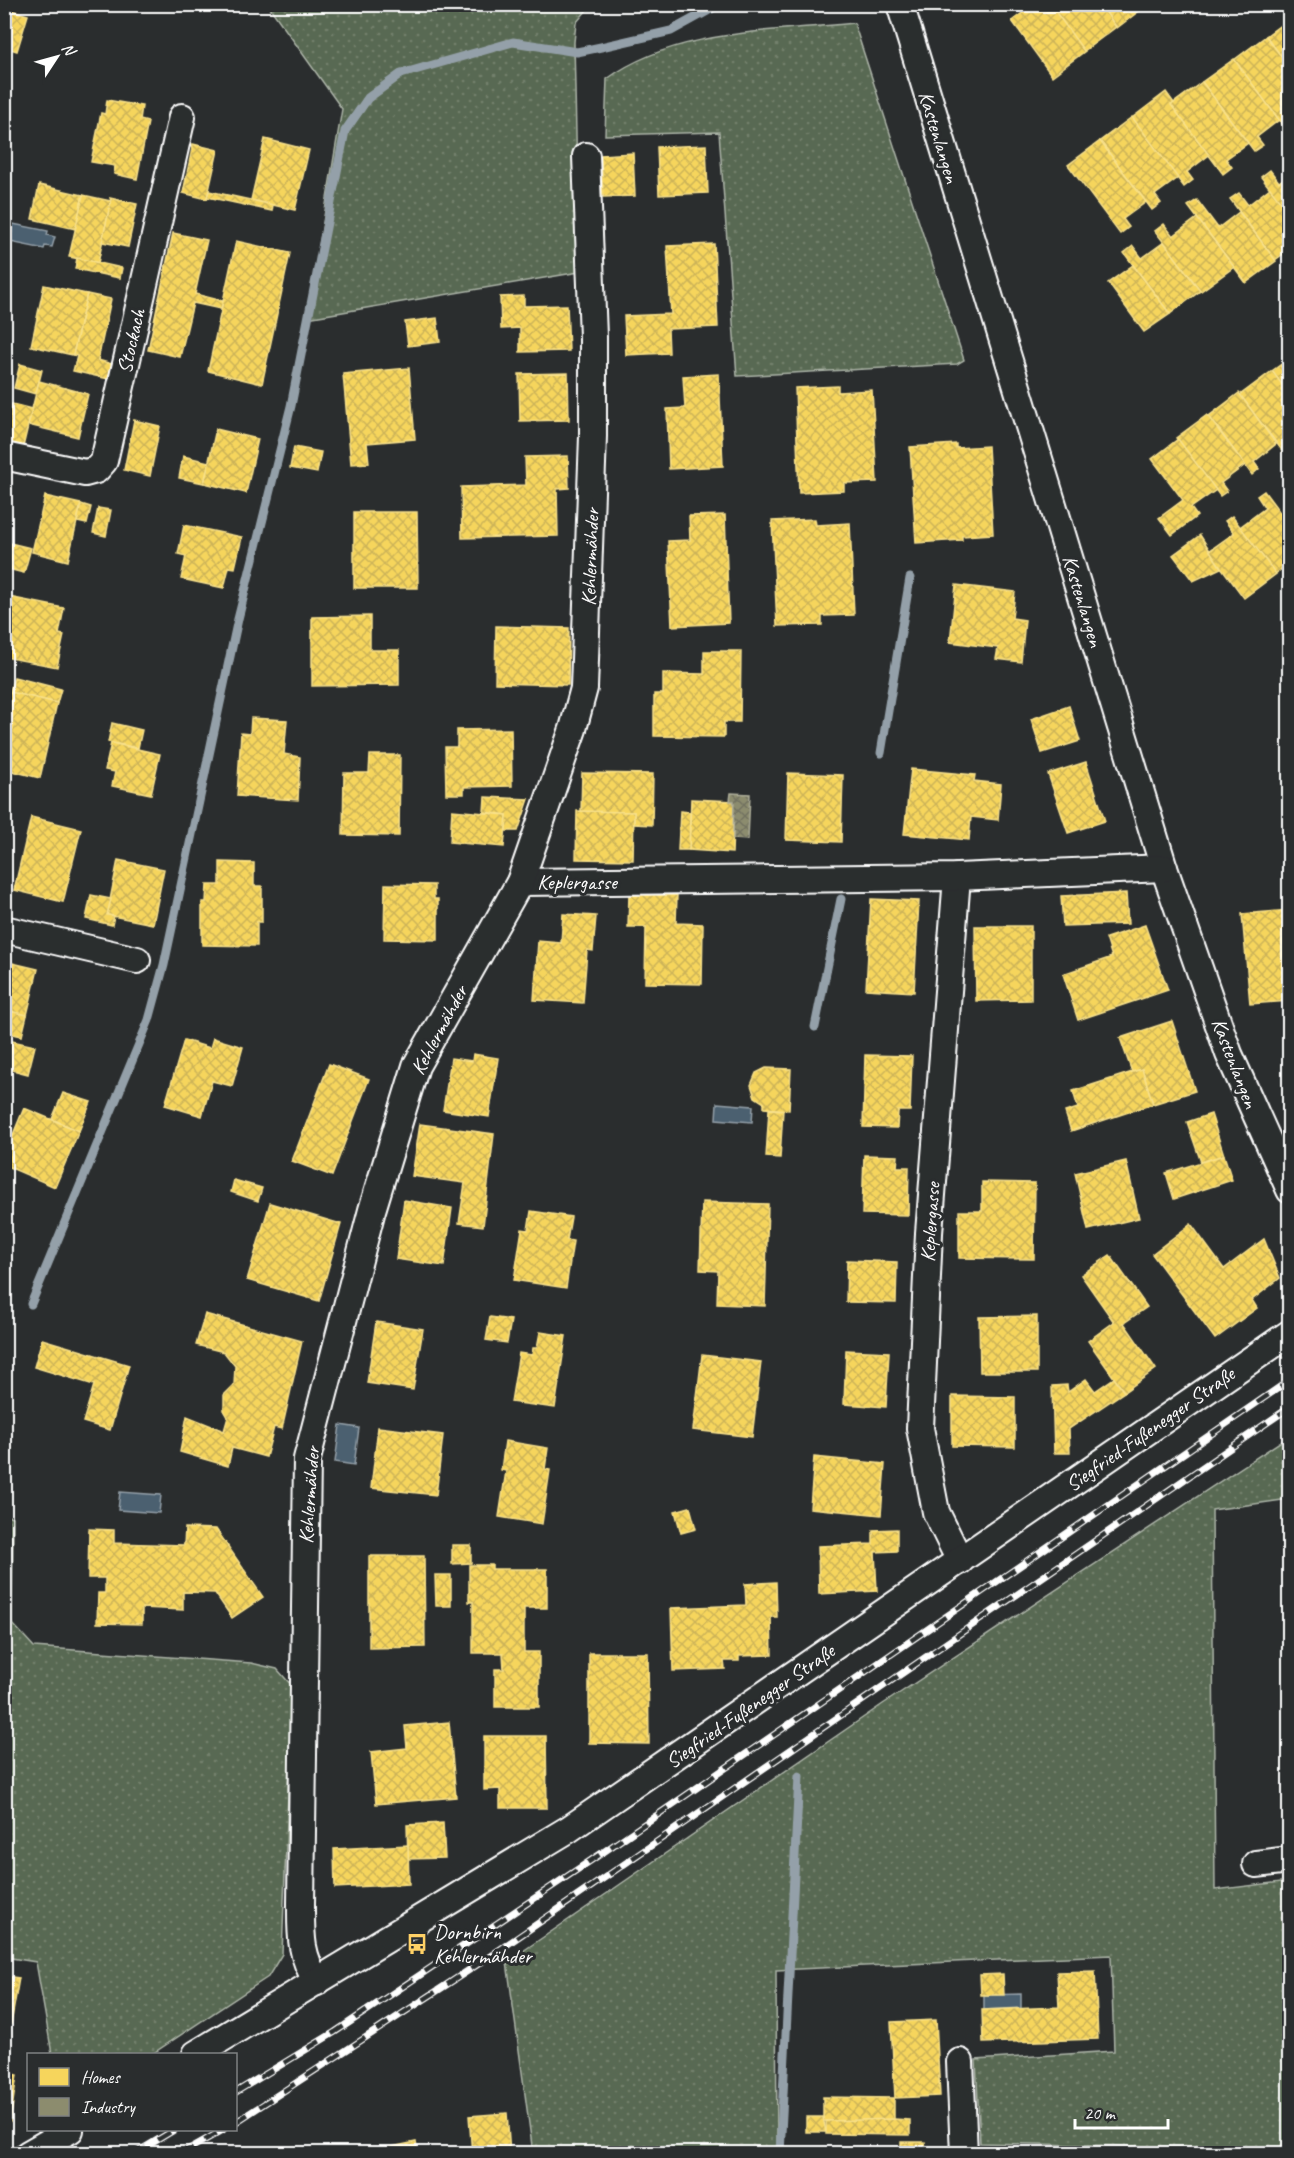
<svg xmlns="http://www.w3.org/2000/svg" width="1294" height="2158" font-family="Caveat,sans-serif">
<defs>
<pattern id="grass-dots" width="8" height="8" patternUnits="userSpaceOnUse" patternTransform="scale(1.5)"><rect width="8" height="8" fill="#596952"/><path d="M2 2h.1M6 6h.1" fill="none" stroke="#72806c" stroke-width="1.8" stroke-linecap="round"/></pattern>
<pattern id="homes-cross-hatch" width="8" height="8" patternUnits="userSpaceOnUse" patternTransform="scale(1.5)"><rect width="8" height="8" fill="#f6d55c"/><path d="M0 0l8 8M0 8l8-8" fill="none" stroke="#ccb358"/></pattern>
<pattern id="industry-cross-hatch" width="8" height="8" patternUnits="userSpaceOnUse" patternTransform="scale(1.5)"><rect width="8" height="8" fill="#8c8c6e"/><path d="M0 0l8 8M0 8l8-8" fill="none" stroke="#727260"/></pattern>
</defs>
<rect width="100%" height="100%" fill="#2a2d2e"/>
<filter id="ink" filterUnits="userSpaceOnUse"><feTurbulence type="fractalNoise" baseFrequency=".0167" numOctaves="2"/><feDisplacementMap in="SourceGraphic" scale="12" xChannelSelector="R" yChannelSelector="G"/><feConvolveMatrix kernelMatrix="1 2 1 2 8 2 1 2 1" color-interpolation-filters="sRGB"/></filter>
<g filter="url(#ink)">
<g fill="url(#grass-dots)" stroke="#acb4a8" stroke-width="1.5">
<polygon points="268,5 591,5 576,23 574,42 579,272 307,318 342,109"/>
<path d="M 854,23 L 964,360 L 957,364 L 737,376 L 719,132 L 605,135 L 607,79 C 675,29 773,32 854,23 Z"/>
<polygon points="1289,1436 1289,1499 1212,1510 1215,1890 1289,1881 1289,2153 1218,2153 1218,2148 980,2143 976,2060 1114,2051 1111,1955 776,1970 777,2153 533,2153 507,1962 883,1704"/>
<polygon points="4,1515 13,1517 12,1623 34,1647 251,1663 277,1669 292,1686 282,1954 268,1977 152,2054 52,2054 36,1962 5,1957"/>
</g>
<g fill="#4c606f" stroke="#94a0a9" stroke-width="1.5">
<polygon points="13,224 48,231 47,235 55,237 52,247 45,246 44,249 10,242"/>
<polygon points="717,1103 753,1106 752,1122 716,1119"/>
<polygon points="340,1425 359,1428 354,1465 335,1462"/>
<polygon points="120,1492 161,1495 159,1513 118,1510"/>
<polygon points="1021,1994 1021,2008 984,2010 984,1995"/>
</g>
<g fill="url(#homes-cross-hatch)" stroke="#f9e28d" stroke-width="1.5">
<polygon points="1034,4 1050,4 1085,51 1052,76 1012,21"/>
<polygon points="1050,4 1100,4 1116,27 1084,51"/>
<polygon points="1100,4 1147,4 1147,5 1117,28"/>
<polygon points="4,8 28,15 17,51 4,47"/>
<polygon points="1290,18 1290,68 1266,36"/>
<polygon points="1266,36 1290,68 1290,126 1286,129 1234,60"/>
<polygon points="1234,59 1279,120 1257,137 1263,145 1254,151 1202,82"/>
<polygon points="1202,82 1248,143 1226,159 1232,167 1223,174 1171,105"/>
<polygon points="1166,92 1174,103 1171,105 1209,155 1187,172 1193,180 1184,187 1132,118"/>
<polygon points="107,100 142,106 140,120 148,122 137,179 114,174 115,166 91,162 101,113 105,114"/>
<polygon points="1132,117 1178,178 1155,195 1161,203 1152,210 1100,141"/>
<polygon points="265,139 309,150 295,210 251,200"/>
<polygon points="1100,141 1146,202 1123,219 1129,227 1120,234 1068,165"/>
<polygon points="193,144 218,150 207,199 183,193"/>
<polygon points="706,145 708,193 659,195 657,147"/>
<polygon points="633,153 635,196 603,197 601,155"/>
<polygon points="1270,170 1279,182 1290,174 1290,214 1261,177"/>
<polygon points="39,185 83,195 76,229 32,219"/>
<polygon points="1270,188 1290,214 1290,249 1275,260 1230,199 1239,193 1248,205"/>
<polygon points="209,191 273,205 272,211 207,197"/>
<polygon points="83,195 111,201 98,263 69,257"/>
<polygon points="110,198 137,204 128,247 102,242 111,201"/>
<polygon points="1197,200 1218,228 1239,212 1276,261 1246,283 1188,206"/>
<polygon points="1197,218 1234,267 1201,291 1155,231 1164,224 1173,236"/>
<polygon points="173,233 207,240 195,294 223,301 221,309 193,303 180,357 148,350"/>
<polygon points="236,241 290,253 262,384 208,371"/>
<polygon points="1164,242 1200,291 1170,314 1124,253 1133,246 1142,258"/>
<polygon points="714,244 718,327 668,329 669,353 626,355 624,316 671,314 667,246"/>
<polygon points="77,258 122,268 120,278 75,269"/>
<polygon points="1133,265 1170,314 1144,332 1108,283"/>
<polygon points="44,285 87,294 73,355 31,346"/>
<polygon points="87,294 111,299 98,360 112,364 109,379 73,371 77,356 73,355"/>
<polygon points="524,296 524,306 567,305 569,351 520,352 520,328 501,329 500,297"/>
<polygon points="437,318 440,342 408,346 405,322"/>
<polygon points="1290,358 1290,395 1272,371"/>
<polygon points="20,364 42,370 36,394 14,388"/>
<polygon points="409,368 415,439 367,443 369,463 351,464 343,374"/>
<polygon points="1272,371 1290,395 1290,437 1285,440 1290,449 1284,453 1240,395"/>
<polygon points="568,373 569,420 520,421 519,374"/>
<polygon points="719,374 723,466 669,469 667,409 685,408 683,376"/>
<polygon points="39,381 88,394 78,437 28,425"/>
<polygon points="838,386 838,392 872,390 877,482 844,483 844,491 799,493 795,388"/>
<polygon points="1239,393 1276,444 1254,462 1259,469 1252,475 1209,416"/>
<polygon points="12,404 32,409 22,451 4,447"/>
<polygon points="1207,415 1245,465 1221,483 1227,491 1220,496 1176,438"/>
<polygon points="134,420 160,426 150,476 124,470"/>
<polygon points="216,429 258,439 246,493 204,483"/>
<polygon points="1178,439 1216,490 1191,508 1197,516 1172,535 1159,518 1183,500 1152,459"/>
<polygon points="956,444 956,448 988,446 993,534 962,536 962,540 916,543 910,447"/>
<polygon points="294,447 321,452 317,473 290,468"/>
<polygon points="183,456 209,462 204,483 179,478"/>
<polygon points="568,456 569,488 557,489 558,536 462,538 461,487 526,485 525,457"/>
<polygon points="1264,491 1290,526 1290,563 1275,574 1240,527 1265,508 1257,496"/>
<polygon points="45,496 81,504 68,561 32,552"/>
<polygon points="81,504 91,507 87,524 77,522"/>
<polygon points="98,508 111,510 106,536 93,533"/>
<polygon points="354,512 417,512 418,588 354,588"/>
<polygon points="725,515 729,623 672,626 668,541 690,540 689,516"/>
<polygon points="1232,516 1276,574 1244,598 1209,551 1234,533 1225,521"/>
<polygon points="815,519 816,525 850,523 854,615 822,616 822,625 777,626 772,521"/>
<polygon points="184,525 242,537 235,568 229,567 224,588 181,579 186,556 178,554"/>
<polygon points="1200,535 1221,568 1193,581 1173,555"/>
<polygon points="6,542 31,548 24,573 4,568"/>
<polygon points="956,585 1015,592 1012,618 1025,620 1021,662 996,659 998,648 950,642"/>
<polygon points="4,596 64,608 59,634 64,635 57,667 4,657"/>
<polygon points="370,616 370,650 399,650 399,685 312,686 312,617"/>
<polygon points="496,626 569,628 568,685 495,683"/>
<polygon points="704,651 741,651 740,722 724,722 724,737 654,736 654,694 663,694 663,673 704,674"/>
<polygon points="14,677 61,689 57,703 10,692"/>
<polygon points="4,691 10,692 4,714"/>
<polygon points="10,692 57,703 40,778 4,769 4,714"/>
<polygon points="1069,706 1080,741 1042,753 1031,719"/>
<polygon points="251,718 287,720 284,754 300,757 298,800 237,796 241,733 250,734"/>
<polygon points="112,723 142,730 138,748 108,742"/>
<polygon points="511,729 512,786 464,787 464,794 446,794 445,747 457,747 457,730"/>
<polygon points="111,743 160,754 151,794 112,786 115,772 105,770"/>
<polygon points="370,755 400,755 399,836 343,835 344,773 369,773"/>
<polygon points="1086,762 1105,821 1068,833 1048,774"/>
<polygon points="911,769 975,775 974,781 1001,784 998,820 971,817 969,840 904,834"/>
<polygon points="582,773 653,774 652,825 634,824 634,812 581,812"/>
<polygon points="788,773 843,775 841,842 786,840"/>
<polygon points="485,797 529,799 518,831 506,831 507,815 484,812"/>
<polygon points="691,799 734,801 732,853 689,850"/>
<polygon points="452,810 507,815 504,847 450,842"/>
<polygon points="577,811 634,812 633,860 576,859"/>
<polygon points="680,811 690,812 689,850 678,850"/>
<polygon points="31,817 81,829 63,902 14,890"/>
<polygon points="118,860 164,869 153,924 107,915"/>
<polygon points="220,862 254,863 254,886 262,886 262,922 257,922 257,946 202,945 202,902 206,902 207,885 220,885"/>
<polygon points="385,884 434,885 434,899 438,899 438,940 384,939"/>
<polygon points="1126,893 1128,924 1063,926 1061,896"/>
<polygon points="629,894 677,895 676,923 703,924 702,984 645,983 646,927 628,927"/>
<polygon points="91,895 111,899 107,915 114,916 112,925 86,919"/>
<polygon points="871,899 919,901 914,992 866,989"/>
<polygon points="1290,910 1290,1001 1250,1004 1242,914"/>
<polygon points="563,914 596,916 593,951 587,950 583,1003 534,1000 538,941 561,943"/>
<polygon points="1145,925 1168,990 1078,1020 1063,974 1112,957 1106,938"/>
<polygon points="975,926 1031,926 1031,1000 976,1001"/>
<polygon points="4,961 38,969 27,1015 4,1010"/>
<polygon points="4,1010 27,1015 22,1036 4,1032"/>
<polygon points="1172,1021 1195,1091 1153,1104 1142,1069 1132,1072 1120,1038"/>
<polygon points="213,1038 243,1047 232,1086 212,1081 202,1116 165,1105 184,1040 210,1048"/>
<polygon points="12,1041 35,1046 28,1074 5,1068"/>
<polygon points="473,1054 498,1058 489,1117 443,1110 451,1058 472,1061"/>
<polygon points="865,1055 912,1056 910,1111 898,1111 897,1128 863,1127"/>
<polygon points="329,1064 369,1079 332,1176 292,1161"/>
<polygon points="766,1068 791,1069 789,1110 764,1108 764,1103 755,1097 751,1085 756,1073"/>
<polygon points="1142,1069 1153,1104 1071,1131 1065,1112 1078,1108 1073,1091"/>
<polygon points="63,1093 91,1102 79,1131 52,1119"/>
<polygon points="24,1108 79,1131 55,1187 4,1165 4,1156"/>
<polygon points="769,1109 783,1110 780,1158 766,1157"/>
<polygon points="1211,1114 1224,1155 1201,1162 1187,1122"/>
<polygon points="420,1124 494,1134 483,1226 459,1223 465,1183 412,1176"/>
<polygon points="864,1155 898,1156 897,1167 909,1167 908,1215 862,1214"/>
<polygon points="1224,1155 1232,1180 1174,1199 1166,1173"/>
<polygon points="1126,1161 1139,1218 1088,1230 1075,1173"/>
<polygon points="234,1180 262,1188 258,1201 231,1192"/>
<polygon points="982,1182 1035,1183 1034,1259 959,1258 959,1211 982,1211"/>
<polygon points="404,1200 452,1208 444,1266 396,1259"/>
<polygon points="702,1202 768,1204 765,1306 717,1304 718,1271 700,1270"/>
<polygon points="270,1203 341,1224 319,1301 247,1280"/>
<polygon points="531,1211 571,1217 567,1240 573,1241 566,1288 514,1280 522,1229 528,1230"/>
<polygon points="1191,1224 1224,1269 1264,1239 1280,1278 1252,1300 1257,1308 1215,1339 1152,1254"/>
<polygon points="1110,1255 1147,1307 1124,1323 1156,1369 1124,1392 1088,1341 1114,1322 1081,1275"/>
<polygon points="847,1260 897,1262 896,1303 846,1302"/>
<polygon points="205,1314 302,1341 282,1429 274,1427 266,1457 232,1448 228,1466 180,1452 187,1416 224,1431 228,1417 224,1410 224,1395 234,1385 235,1366 224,1352 196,1345"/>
<polygon points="1037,1316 1037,1372 980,1372 979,1317"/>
<polygon points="490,1317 511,1320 507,1343 486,1340"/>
<polygon points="376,1322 423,1329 413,1390 367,1383"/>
<polygon points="540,1332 566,1336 555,1408 511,1402 519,1353 532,1355 533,1348 537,1348"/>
<polygon points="42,1339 129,1365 110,1430 83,1422 94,1385 34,1367"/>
<polygon points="846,1350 889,1352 886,1407 844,1404"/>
<polygon points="702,1355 761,1362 752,1437 693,1430"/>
<polygon points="1114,1378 1124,1392 1069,1429 1070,1453 1054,1453 1052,1386 1067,1385 1068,1392 1086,1379 1095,1391"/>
<polygon points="952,1396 1015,1397 1015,1447 952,1446"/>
<polygon points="378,1427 443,1435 436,1495 371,1488"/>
<polygon points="505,1441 548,1448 545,1469 550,1470 542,1524 499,1517 506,1471 501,1470"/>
<polygon points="814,1457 885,1464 881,1515 810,1508"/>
<polygon points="690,1507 696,1529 681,1533 675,1511"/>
<polygon points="185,1528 216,1529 263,1597 232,1618 215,1593 183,1592 183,1610 142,1608 142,1624 97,1623 98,1593 105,1593 105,1578 88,1578 89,1529 114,1530 114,1543 184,1545"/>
<polygon points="897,1529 897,1551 875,1552 877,1591 819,1594 818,1546 873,1544 873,1530"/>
<polygon points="452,1545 471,1545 471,1563 452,1564"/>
<polygon points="369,1556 424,1556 425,1647 369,1648"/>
<polygon points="469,1565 492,1565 492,1569 547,1569 547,1608 524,1608 524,1652 539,1652 539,1707 495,1707 495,1669 504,1669 503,1653 473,1653 473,1602 469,1602"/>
<polygon points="435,1575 451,1575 451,1606 436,1606"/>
<polygon points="776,1582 777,1617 771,1617 772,1655 739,1656 739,1661 724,1661 725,1669 673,1671 671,1608 746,1605 745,1584"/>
<polygon points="589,1653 648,1653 649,1744 589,1743"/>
<polygon points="449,1722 456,1797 376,1804 371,1752 407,1748 405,1726"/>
<polygon points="484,1736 546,1736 547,1808 500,1808 500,1789 484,1790"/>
<polygon points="443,1823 445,1858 408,1859 407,1825"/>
<polygon points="408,1845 409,1884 335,1888 334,1849"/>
<polygon points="1095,1971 1098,2039 983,2043 982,2010 1059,2007 1057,1972"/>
<polygon points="1003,1974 1004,1995 981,1995 980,1975"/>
<polygon points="4,1976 19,1978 11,2024 4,2022"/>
<polygon points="936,2020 940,2096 895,2098 891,2022"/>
<polygon points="4,2072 17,2075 10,2122 4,2121"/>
<polygon points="823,2097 894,2098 894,2121 823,2121"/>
<polygon points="507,2113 510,2154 472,2154 469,2116"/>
<polygon points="806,2117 823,2117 826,2132 806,2132"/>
<polygon points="894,2119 910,2120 910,2135 826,2134 826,2121"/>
<polygon points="416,2142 418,2154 372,2154 372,2151"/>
<polygon points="901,2142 925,2142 926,2151 929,2154 880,2154 901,2152"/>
<polygon points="880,2148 880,2154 831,2154 831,2150"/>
</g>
<polygon fill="url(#industry-cross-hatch)" stroke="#aeae9a" stroke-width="1.5" points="731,793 750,794 748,840 733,839 734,801 730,801"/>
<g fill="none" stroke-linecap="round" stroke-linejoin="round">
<g stroke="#94a0a9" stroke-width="9">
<polyline points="881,753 910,578"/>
<polyline points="815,1027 841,899"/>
<polyline points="31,1304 149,1020 164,965 238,619 291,406 345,131 368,98 401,74 513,42 577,52 601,47 671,31 720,4"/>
<polyline points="780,2154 799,1776"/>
</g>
<defs>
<g id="minor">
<polyline points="900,4 1164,868 1229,1054 1290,1190"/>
<polyline points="4,456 85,473 96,470 104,461 182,117"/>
<polyline points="957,877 929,1233 920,1428 936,1512 960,1561"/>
<polyline points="520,882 957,877 1164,868"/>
<polyline points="4,929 137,960"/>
<polyline points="1256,1864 1290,1860"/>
<path d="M 317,1982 C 300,1954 301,1936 301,1904 L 307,1459 L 372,1210 L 416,1066 L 520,882 L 573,729 L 584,688 L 593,436 L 593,337 L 586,156"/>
<polyline points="196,2054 569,1829 1290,1333"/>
<polyline points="960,2062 964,2154"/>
<polyline points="28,2154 70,2130"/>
</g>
</defs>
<use href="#minor" stroke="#fff" stroke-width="30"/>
<use href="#minor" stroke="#2a2d2e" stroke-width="26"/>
<defs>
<g id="rail">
<polyline points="236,2092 335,2032 602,1853 1290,1380"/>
<polyline points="236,2122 483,1961 1290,1407"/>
<polyline points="134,2154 174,2130"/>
<polyline points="180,2154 223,2130"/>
</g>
</defs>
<use href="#rail" stroke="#fff" stroke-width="7"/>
<use href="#rail" stroke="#2a2d2e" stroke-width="4.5" stroke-dasharray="14" stroke-linecap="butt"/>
</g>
</g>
<defs>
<symbol id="bus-bare" viewBox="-9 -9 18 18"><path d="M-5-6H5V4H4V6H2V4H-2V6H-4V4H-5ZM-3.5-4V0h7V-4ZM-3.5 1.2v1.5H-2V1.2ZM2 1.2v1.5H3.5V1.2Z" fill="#ffd166" stroke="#2a2d2e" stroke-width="2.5" paint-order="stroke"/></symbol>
</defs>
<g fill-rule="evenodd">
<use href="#bus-bare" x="402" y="1929" width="30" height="30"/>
</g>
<g text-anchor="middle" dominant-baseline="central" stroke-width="6" stroke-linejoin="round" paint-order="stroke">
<g font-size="21" fill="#fff" stroke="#2a2d2e">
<text transform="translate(939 137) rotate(73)">Kastenlangen</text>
<text transform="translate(131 341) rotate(-77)">Stockach</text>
<text transform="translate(590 557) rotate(-88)">Kehlermähder</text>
<text transform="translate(1083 601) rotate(73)">Kastenlangen</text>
<text x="577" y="882">Keplergasse</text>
<text transform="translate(439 1030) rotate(-62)">Kehlermähder</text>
<text transform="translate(1235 1063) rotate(69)">Kastenlangen</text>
<text transform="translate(930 1222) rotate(-86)">Keplergasse</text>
<text transform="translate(1150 1429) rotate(-35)">Siegfried-Fußenegger Straße</text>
<text transform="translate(309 1495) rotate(-86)">Kehlermähder</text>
<text transform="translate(750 1706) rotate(-35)">Siegfried-Fußenegger Straße</text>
</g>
<g font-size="21" fill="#fff" stroke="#2a2d2e" text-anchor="start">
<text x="434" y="1932">Dornbirn<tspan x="434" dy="24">Kehlermähder</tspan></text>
</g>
</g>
<rect width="1294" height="2158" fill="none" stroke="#2a2d2e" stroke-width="24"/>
<rect x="12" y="12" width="1270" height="2134" fill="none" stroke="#fff" stroke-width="2" filter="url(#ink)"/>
<rect x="27" y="2053" width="210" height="78" fill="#2a2d2e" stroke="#7f8182" stroke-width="1.5"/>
<rect x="39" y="2068" width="30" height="18" fill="#f6d55c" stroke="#7f8182" stroke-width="1.5"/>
<text x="81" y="2083" font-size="18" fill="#ffffff">Homes</text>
<rect x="39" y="2098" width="30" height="18" fill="#8c8c6e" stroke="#7f8182" stroke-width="1.5"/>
<text x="81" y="2113" font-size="18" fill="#ffffff">Industry</text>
<g transform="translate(57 57) rotate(54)" stroke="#2a2d2e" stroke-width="4.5" paint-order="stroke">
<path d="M0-4.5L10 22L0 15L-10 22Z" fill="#ffffff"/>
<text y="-9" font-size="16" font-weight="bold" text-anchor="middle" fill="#ffffff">N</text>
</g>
<path d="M1075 2119v9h93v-9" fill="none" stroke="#ffffff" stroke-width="3"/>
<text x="1084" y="2119" font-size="18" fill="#ffffff" stroke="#2a2d2e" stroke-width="4.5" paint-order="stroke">20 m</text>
</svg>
